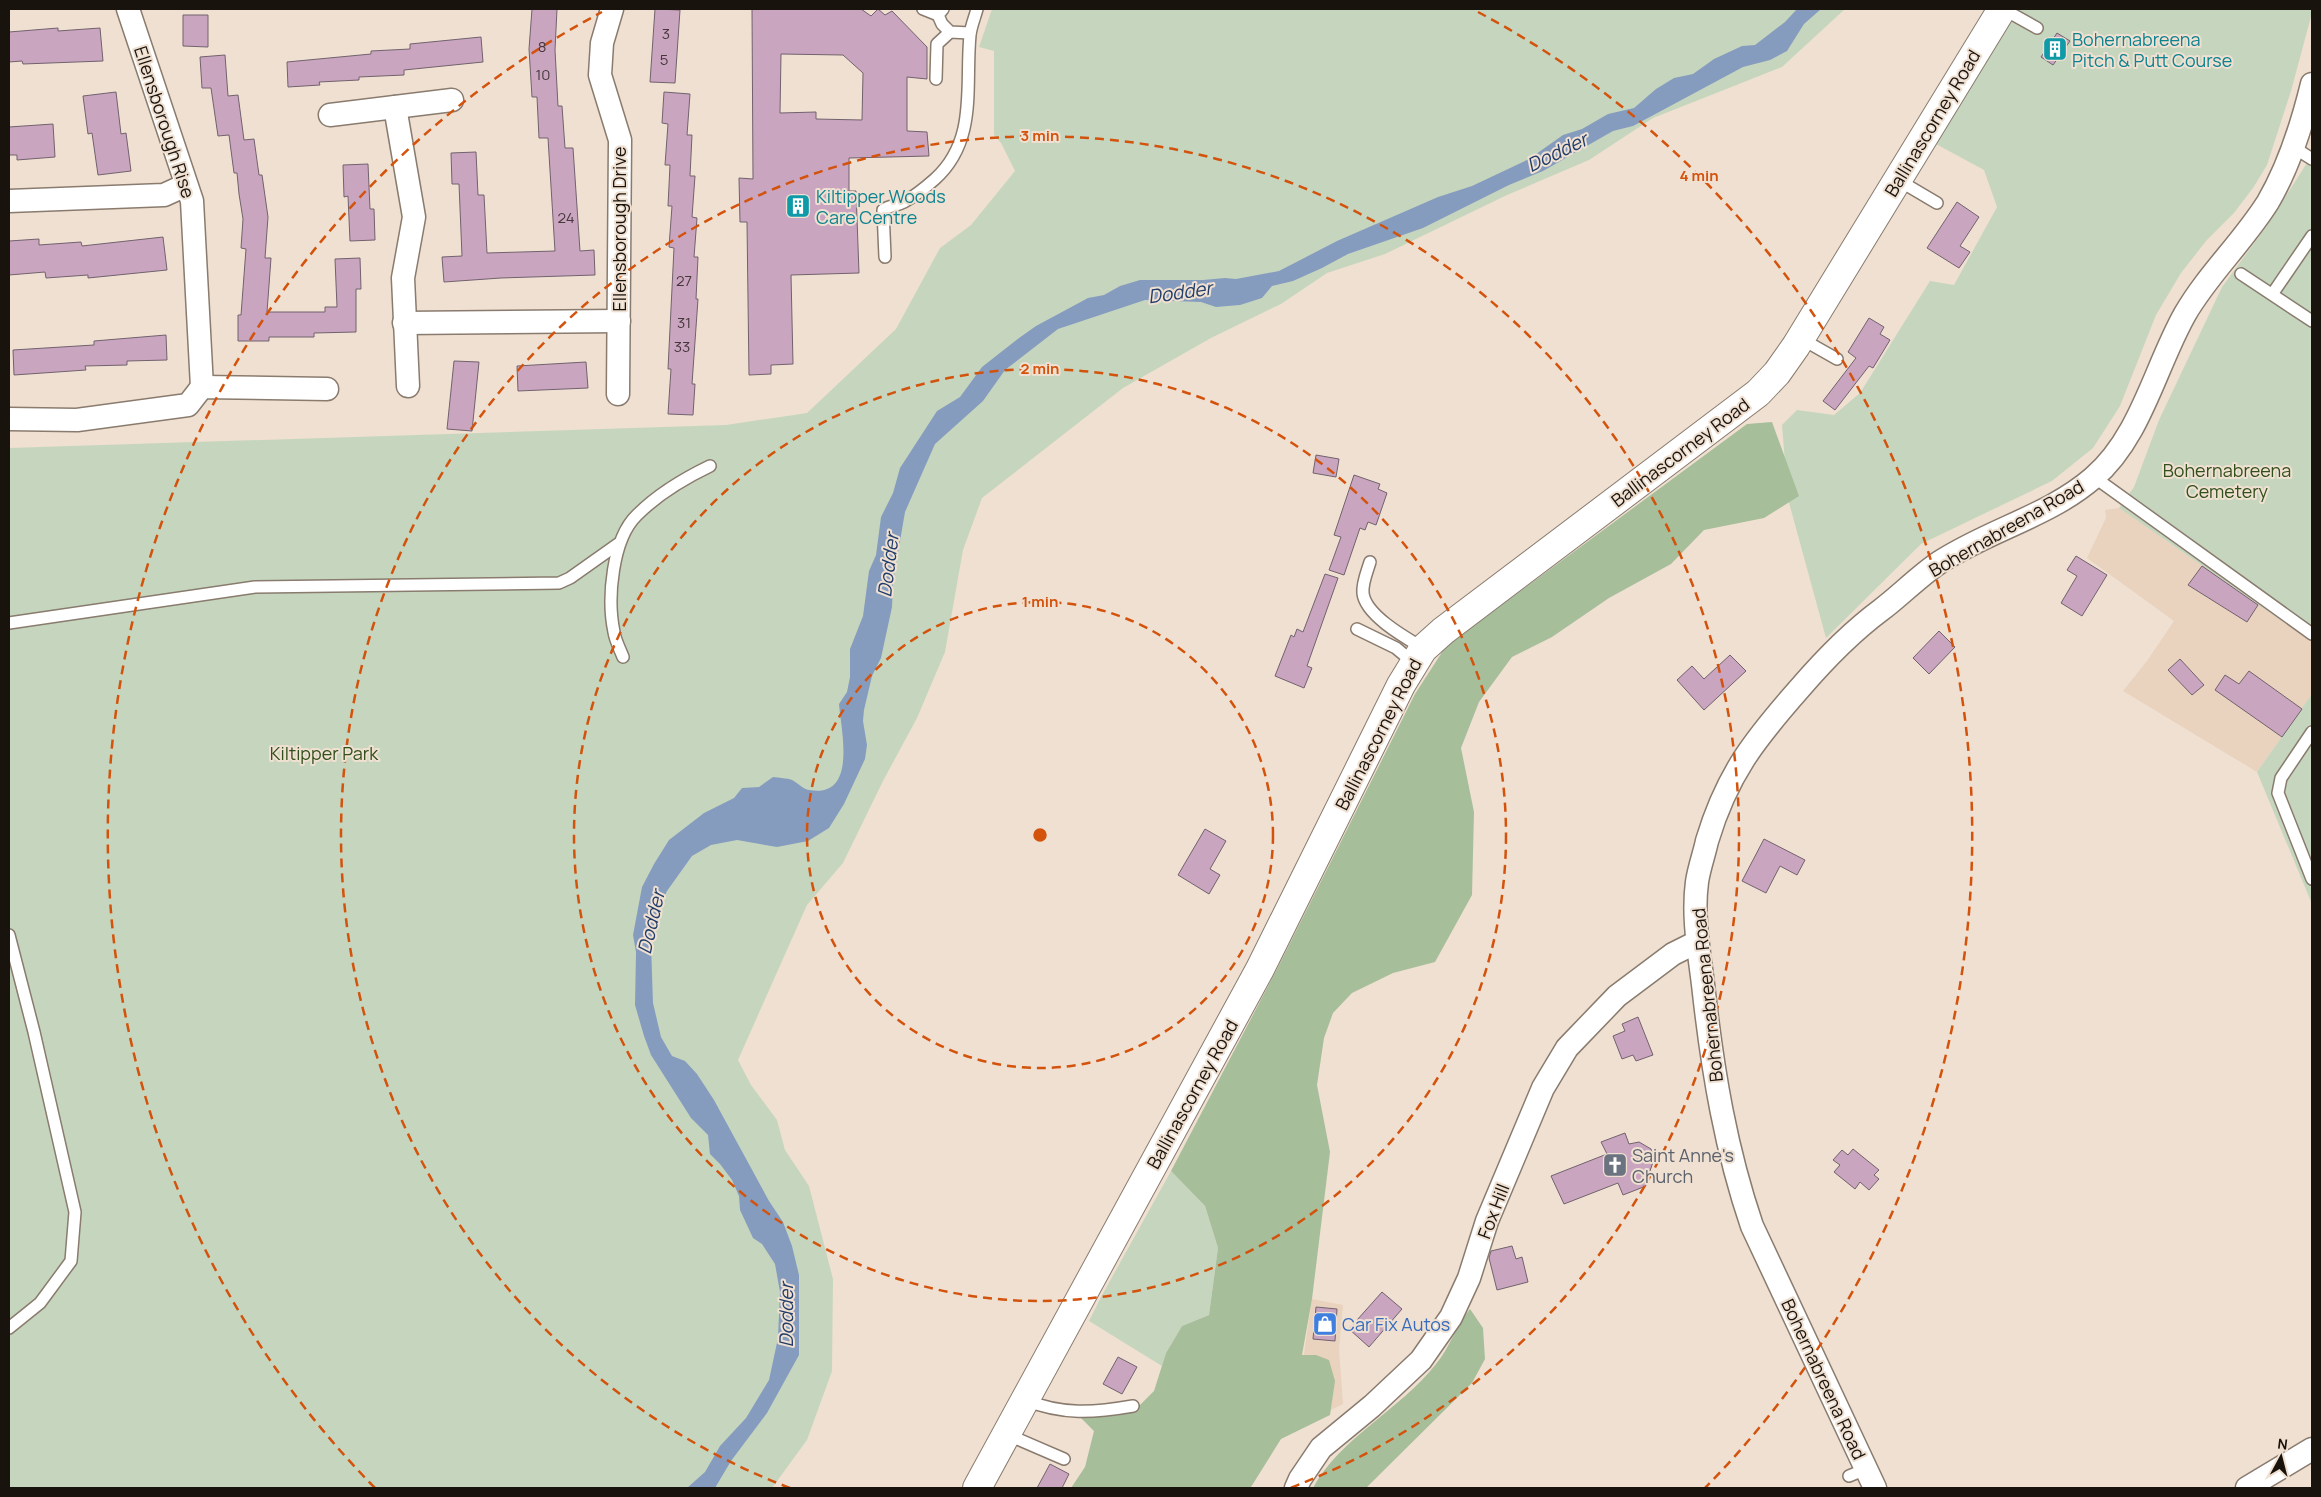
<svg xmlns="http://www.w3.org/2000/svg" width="2321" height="1497" font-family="Manrope,sans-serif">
<rect width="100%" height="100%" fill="#f0e0d1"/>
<g fill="#e9d2be">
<polygon points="2119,508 2312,642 2312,694 2257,772 2123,691 2147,661 2174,621 2087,558 2106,518 2105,510"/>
<polygon points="1312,1299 1343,1305 1339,1349 1343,1404 1293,1429"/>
</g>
<g fill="#c6d6be">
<polygon points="992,9 1845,9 1782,67 1653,118 1589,160 1507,195 1385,254 1327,273 1281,304 1211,338 1123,388 982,498 963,550 945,652 917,718 883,781 843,863 807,905 738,1060 751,1085 777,1120 785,1150 809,1186 833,1279 832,1371 807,1440 772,1488 9,1488 9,448 726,425 807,413 896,329 940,248 971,225 1015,171 1001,143 994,135 994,51 979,47"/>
<polygon points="2018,9 2312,9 2312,13 2291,91 2267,165 2253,188 2234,213 2206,241 2181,273 2156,315 2120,406 2093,448 2052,481 1921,544 1826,638 1788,499 1782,425 1797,410 1834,415 1860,393 1930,281 1954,285 1997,207 1984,170 1936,144"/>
<polygon points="2312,155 2312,642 2119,508 2134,487 2159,420 2222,287 2266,227"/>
<polygon points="2312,694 2312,904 2257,772"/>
<polygon points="1171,1171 1205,1206 1218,1248 1209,1315 1182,1326 1166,1353 1162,1366 1089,1321 1101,1297"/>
</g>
<g fill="#a7be9a">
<polygon points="1772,422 1799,496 1764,518 1704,530 1671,564 1609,598 1552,637 1512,657 1479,702 1461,748 1474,812 1472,895 1435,962 1393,973 1352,993 1333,1013 1324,1038 1317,1085 1330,1152 1312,1299 1302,1355 1316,1355 1329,1360 1335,1381 1330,1415 1281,1439 1251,1487 1071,1488 1085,1467 1094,1431 1079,1416 1137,1408 1154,1391 1166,1353 1182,1326 1209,1315 1218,1248 1205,1206 1171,1171 1276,971 1415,694 1446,646 1747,424"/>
<path d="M 1470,1309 L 1483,1328 L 1485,1359 L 1472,1383 L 1366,1488 L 1313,1488 C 1339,1439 1401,1409 1436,1364 C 1450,1347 1456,1326 1470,1309 Z"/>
</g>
<path fill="#869cbf" d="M 1797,9 L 1821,9 L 1804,24 L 1787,51 L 1770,60 L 1743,67 L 1633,126 L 1613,131 L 1543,171 L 1509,185 L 1423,228 L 1348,254 L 1322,268 L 1293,281 L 1272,286 L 1262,298 L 1240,305 L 1216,307 L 1201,302 L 1145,300 L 1058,329 L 1005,370 L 983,401 L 935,444 L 905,512 L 893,582 L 892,607 L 881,658 L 872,676 L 864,710 L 863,721 L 867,745 L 865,759 L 844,804 L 829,828 L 808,841 L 777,847 L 737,840 L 711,845 L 692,856 L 667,891 L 657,912 L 651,944 L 653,1003 L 661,1037 L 672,1056 L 685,1061 L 697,1074 L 714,1100 L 769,1201 L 783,1222 L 792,1246 L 799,1275 L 799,1355 L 767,1413 L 731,1461 L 715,1488 L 687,1488 L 705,1472 L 720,1446 L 746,1418 L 769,1380 L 778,1338 L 780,1292 L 775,1264 L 762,1244 L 753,1238 L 740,1210 L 739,1196 L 732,1180 L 720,1164 L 710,1154 L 708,1135 L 691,1118 L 651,1055 L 644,1036 L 635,1005 L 636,952 L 633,935 L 642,887 L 654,864 L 669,840 L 704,813 L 734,798 L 742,788 L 759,787 L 773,777 C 779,778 787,778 792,780 C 798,783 803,789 809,790 C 858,799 841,730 839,704 L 847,692 L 850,677 L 850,649 L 863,616 L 869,571 L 876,555 L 881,517 L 893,493 L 900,468 L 937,411 L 960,397 L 982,367 L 1019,338 L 1036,326 L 1088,298 L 1104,295 L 1120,286 L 1140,280 L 1203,280 L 1225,278 L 1236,279 L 1279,271 L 1337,241 L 1438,197 L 1472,186 L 1529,159 L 1563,135 L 1582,129 L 1608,114 L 1634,108 L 1656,89 L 1674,78 L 1693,74 L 1714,59 L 1742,46 L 1755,45 L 1785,22 Z"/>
<g fill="#caa5c0" stroke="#71626d" fill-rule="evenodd">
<polygon points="532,9 557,9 555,50 558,106 562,106 565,148 573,148 580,251 594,250 595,275 501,278 444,282 442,257 462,256 459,184 452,184 451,153 476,152 478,195 484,195 487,253 555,251 548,138 539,138 537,97 532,97 529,49"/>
<polygon points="655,9 680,10 675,83 650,82"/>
<path d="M 752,9 L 861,9 L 871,16 L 878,9 L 885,15 L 892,11 L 927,47 L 927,79 L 907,77 L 907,131 L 927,132 L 929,156 L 849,158 L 849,191 L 856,191 L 859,273 L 791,275 L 793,364 L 771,365 L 771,374 L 749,375 L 747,222 L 740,222 L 739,178 L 753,179 ZM 781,54 L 843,55 L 863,73 L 862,120 L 816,119 L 816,112 L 780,113 Z"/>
<polygon points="183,15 208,15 208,47 183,46"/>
<polygon points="58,28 58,31 100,28 103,61 23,64 22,61 9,62 9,32"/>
<polygon points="2057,33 2070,41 2053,65 2041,57"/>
<polygon points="481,37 483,62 404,70 404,75 359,77 359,80 319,82 320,85 288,87 287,62 371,54 371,51 410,49 410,44"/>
<polygon points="225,55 228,96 238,95 244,140 254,139 259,175 262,175 268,217 265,258 271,258 267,312 325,312 325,307 337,307 335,259 360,258 361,289 356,289 356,332 314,333 314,337 269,337 269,341 238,341 238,315 241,315 246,249 241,248 243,219 239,194 237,173 234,173 229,135 218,136 211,88 202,88 200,57"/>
<polygon points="116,92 121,134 126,133 131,171 98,175 92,133 88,134 83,96"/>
<polygon points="664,92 690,94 687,135 692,135 690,176 695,176 692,217 697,218 694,257 698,257 696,299 698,299 692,384 695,384 693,415 668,414 671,369 668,369 674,248 669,247 672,206 668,206 670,165 665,165 668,124 662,123"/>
<polygon points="53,124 55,157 17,160 17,155 9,155 9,127"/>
<polygon points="368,164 370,209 374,209 375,240 350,241 348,196 344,197 343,165"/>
<polygon points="1957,202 1979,217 1960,246 1970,252 1959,268 1927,248"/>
<polygon points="163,237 167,270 88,278 88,275 46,278 45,272 9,275 9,241 39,239 39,245 81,242 82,246"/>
<polygon points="1869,318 1884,327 1880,334 1890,340 1873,368 1869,366 1835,410 1823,401 1856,358 1848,352"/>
<polygon points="166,335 167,360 127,361 127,365 85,366 86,370 14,375 13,350 94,345 94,341"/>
<polygon points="454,361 479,362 472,431 447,429"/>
<polygon points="586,362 588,388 518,391 517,366"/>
<polygon points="1316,455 1339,459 1336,477 1313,473"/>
<polygon points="1354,475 1380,484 1378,489 1387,493 1376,525 1368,522 1365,530 1360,528 1344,575 1329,570 1341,537 1334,535"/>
<polygon points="2076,556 2107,575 2082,616 2061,603 2077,576 2067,570"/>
<polygon points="2202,566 2258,605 2247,622 2188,585"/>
<polygon points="1325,574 1338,578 1307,666 1312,668 1304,688 1275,676 1291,635 1294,637 1297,629 1303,632"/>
<polygon points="1939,631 1955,647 1929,674 1913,658"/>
<polygon points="1730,655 1746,671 1704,710 1677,680 1692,666 1704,679"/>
<polygon points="2180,659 2204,685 2192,695 2168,670"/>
<polygon points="2249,671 2302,709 2282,737 2215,690 2225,675 2239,684"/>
<polygon points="1205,829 1226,841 1210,869 1220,875 1209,894 1178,875"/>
<polygon points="1764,839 1805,860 1797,875 1780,866 1766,893 1742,881"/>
<polygon points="1638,1017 1653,1055 1636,1061 1633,1055 1622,1059 1613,1036 1625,1031 1622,1024"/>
<polygon points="1625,1133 1629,1144 1639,1142 1651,1149 1654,1159 1650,1171 1642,1174 1646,1186 1623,1195 1618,1183 1564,1204 1551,1176 1607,1154 1601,1142"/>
<polygon points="1853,1149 1879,1170 1874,1175 1879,1179 1869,1190 1860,1182 1855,1189 1834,1172 1840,1165 1833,1160 1842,1150 1848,1155"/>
<polygon points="1512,1246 1516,1259 1522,1257 1528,1282 1497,1290 1489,1258 1491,1251"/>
<polygon points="1382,1292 1402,1309 1369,1347 1349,1329"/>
<polygon points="1316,1307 1337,1309 1335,1341 1313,1339"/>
<polygon points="1118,1357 1137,1367 1122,1394 1103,1384"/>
<polygon points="1050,1464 1069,1474 1062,1488 1037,1488"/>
</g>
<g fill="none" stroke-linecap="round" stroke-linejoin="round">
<defs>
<g id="service">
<polyline points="923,9 938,15"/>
<polyline points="943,9 938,15 942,24 950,32 970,33"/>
<polyline points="2003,9 2037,28"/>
<polyline points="936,79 937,44 950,32"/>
<polyline points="2293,147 2312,159"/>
<polyline points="1898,180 1937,203"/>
<path d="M 885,257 L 883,210 C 890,205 897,206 904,202 C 915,196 926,187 935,179 C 978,140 965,86 970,35 C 971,26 975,17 977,9"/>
<polyline points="2241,274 2312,321"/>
<polyline points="2273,293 2312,236"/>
<polyline points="1800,338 1837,359"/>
<polyline points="2094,477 2312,634"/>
<path d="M 1370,562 C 1367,572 1362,583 1363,593 C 1365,615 1406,638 1423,648"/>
<polyline points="9,623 255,587 559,583 570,578 618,544"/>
<polyline points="1357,629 1396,648 1414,663"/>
<path d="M 623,657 C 620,649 615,640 614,632 C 607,599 612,539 637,515 C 656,496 685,478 710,466"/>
<polyline points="2312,732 2281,778 2278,793 2312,879"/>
<polyline points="9,935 34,1032 75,1212 71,1261 40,1303 9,1328"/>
<path d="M 1025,1400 C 1063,1415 1093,1413 1133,1406"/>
<polyline points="1006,1434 1064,1459"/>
<polyline points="1849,1476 1866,1469"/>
</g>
<g id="minor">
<polyline points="128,9 192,201 202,387"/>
<polyline points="612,9 602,43 600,75 620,140 618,394"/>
<polyline points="395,107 414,217 403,278 408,386"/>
<polyline points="330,115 452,100"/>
<polyline points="9,201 164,195 186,185"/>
<polyline points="404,323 619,321"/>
<polyline points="9,419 77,420 188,405 202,387 327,389"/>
<polyline points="1296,1488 1300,1479 1321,1448 1372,1406 1421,1360 1451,1317 1469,1278 1487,1221 1543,1088 1567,1048 1617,996 1673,954 1697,942"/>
<path d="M 1875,1488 L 1752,1226 C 1726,1150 1713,1073 1704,993 C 1700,956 1692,919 1697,882 C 1699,868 1704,855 1707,841 C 1727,774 1755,739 1800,688 C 1825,659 1850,633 1881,610 C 1901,595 1919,576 1940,562 C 1989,530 2049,516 2093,478 C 2141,437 2155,367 2185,314 C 2208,274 2243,242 2268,202 C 2289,166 2302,125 2312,84"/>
<polyline points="2247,1488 2312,1449"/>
</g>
<polyline id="secondary" points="977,1488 1260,969 1401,685 1423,649 1443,631 1758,393 1777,373 1796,346 2002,9"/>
</defs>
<use href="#service" stroke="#897b6e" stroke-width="14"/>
<use href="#minor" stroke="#897b6e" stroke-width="25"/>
<use href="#secondary" stroke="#897b6e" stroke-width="30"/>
<use href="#service" stroke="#fff" stroke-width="11"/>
<use href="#minor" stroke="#fff" stroke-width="22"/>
<use href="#secondary" stroke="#fff" stroke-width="28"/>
</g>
<g fill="none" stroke="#d3520c" stroke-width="2.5" stroke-dasharray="9 6">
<circle cx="1040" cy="835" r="233"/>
<circle cx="1040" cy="835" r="466"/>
<path d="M790 1488A699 699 0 1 1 1290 1488"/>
<path d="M375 1488A932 932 0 0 1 602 12M1478 12A932 932 0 0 1 1705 1488"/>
</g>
<defs>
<symbol id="building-square" viewBox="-11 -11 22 22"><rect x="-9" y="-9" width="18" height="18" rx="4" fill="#0f9aa8" stroke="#f0e0d1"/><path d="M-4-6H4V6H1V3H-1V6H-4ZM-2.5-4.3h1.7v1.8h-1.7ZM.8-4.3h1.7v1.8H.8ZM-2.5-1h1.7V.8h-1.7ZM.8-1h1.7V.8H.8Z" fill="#fff"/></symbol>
<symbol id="church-square" viewBox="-11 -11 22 22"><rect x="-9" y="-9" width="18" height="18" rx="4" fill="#6b7280" stroke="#f0e0d1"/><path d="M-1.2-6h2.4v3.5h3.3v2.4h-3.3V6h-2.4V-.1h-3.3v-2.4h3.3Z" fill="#fff"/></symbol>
<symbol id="shop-square" viewBox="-11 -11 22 22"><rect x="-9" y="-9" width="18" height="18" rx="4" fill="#3f7fe0" stroke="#f0e0d1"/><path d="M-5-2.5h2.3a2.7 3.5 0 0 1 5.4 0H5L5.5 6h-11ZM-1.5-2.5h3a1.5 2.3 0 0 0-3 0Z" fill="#fff"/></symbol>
</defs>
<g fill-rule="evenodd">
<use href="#building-square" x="2041" y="35" width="28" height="28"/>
<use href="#building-square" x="784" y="192" width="28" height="28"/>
<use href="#church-square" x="1601" y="1151" width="28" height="28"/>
<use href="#shop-square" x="1311" y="1310" width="28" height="28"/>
</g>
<g text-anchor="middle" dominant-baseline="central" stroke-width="4" stroke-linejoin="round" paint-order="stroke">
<g font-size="15" fill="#45383a">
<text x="666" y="33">3</text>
<text x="542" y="46">8</text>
<text x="664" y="59">5</text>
<text x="543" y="74">10</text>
<text x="566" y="217">24</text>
<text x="684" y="280">27</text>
<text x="684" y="322">31</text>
<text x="682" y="346">33</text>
</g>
<g font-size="18" fill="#0d838f" stroke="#f0e0d1" text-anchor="start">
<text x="2072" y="39">Bohernabreena<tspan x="2072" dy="21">Pitch &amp; Putt Course</tspan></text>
<text x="816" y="196">Kiltipper Woods<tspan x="816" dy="21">Care Centre</tspan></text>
</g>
<g font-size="18" fill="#19130e" stroke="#f0e0d1">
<text transform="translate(165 122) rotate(72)">Ellensborough Rise</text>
<text transform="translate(1932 123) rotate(-59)">Ballinascorney Road</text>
<text transform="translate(619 229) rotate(-90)">Ellensborough Drive</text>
<text transform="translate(1680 452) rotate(-37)">Ballinascorney Road</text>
<text transform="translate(2006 528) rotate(-30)">Bohernabreena Road</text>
<text transform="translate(1378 734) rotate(-63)">Ballinascorney Road</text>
<text transform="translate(1707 995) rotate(-96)">Bohernabreena Road</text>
<text transform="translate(1192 1094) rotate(-61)">Ballinascorney Road</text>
<text transform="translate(1493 1211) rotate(-69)">Fox Hill</text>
<text transform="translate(1824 1379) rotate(65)">Bohernabreena Road</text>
</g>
<g font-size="18" fill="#304f1b" stroke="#f0e0d1">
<text x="2227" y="470">Bohernabreena<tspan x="2227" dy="21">Cemetery</tspan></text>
<text x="324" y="753">Kiltipper Park</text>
</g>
<g font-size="18" fill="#5b616d" stroke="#f0e0d1" text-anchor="start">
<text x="1632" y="1155">Saint Anne's<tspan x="1632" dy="21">Church</tspan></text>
</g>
<g font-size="18" fill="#366cbe" stroke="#f0e0d1" text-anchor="start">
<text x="1342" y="1324">Car Fix Autos</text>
</g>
<g font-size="19" font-style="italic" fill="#1f3c6a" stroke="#f0e0d1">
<text transform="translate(1557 152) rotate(-26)">Dodder</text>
<text transform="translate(1180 292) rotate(-8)">Dodder</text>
<text transform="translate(888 565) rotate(-83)">Dodder</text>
<text transform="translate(651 922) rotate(-77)">Dodder</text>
<text transform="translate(786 1315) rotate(-90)">Dodder</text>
</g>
</g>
<circle cx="1040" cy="835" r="8" fill="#d3520c" stroke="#f0e0d1" stroke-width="2.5"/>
<g font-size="15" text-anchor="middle" font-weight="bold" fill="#d3520c" stroke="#f0e0d1" stroke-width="4" stroke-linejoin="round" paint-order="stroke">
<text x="1040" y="141">3 min</text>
<text x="1699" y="181">4 min</text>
<text x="1040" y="374">2 min</text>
<text x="1040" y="607">1 min</text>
</g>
<rect width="2321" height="1497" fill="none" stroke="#19130e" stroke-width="20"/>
<g transform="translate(2281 1457) rotate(7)" stroke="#f0e0d1" stroke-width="4" paint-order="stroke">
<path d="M0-4L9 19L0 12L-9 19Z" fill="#19130e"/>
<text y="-8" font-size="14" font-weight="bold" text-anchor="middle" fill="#19130e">N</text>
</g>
</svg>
